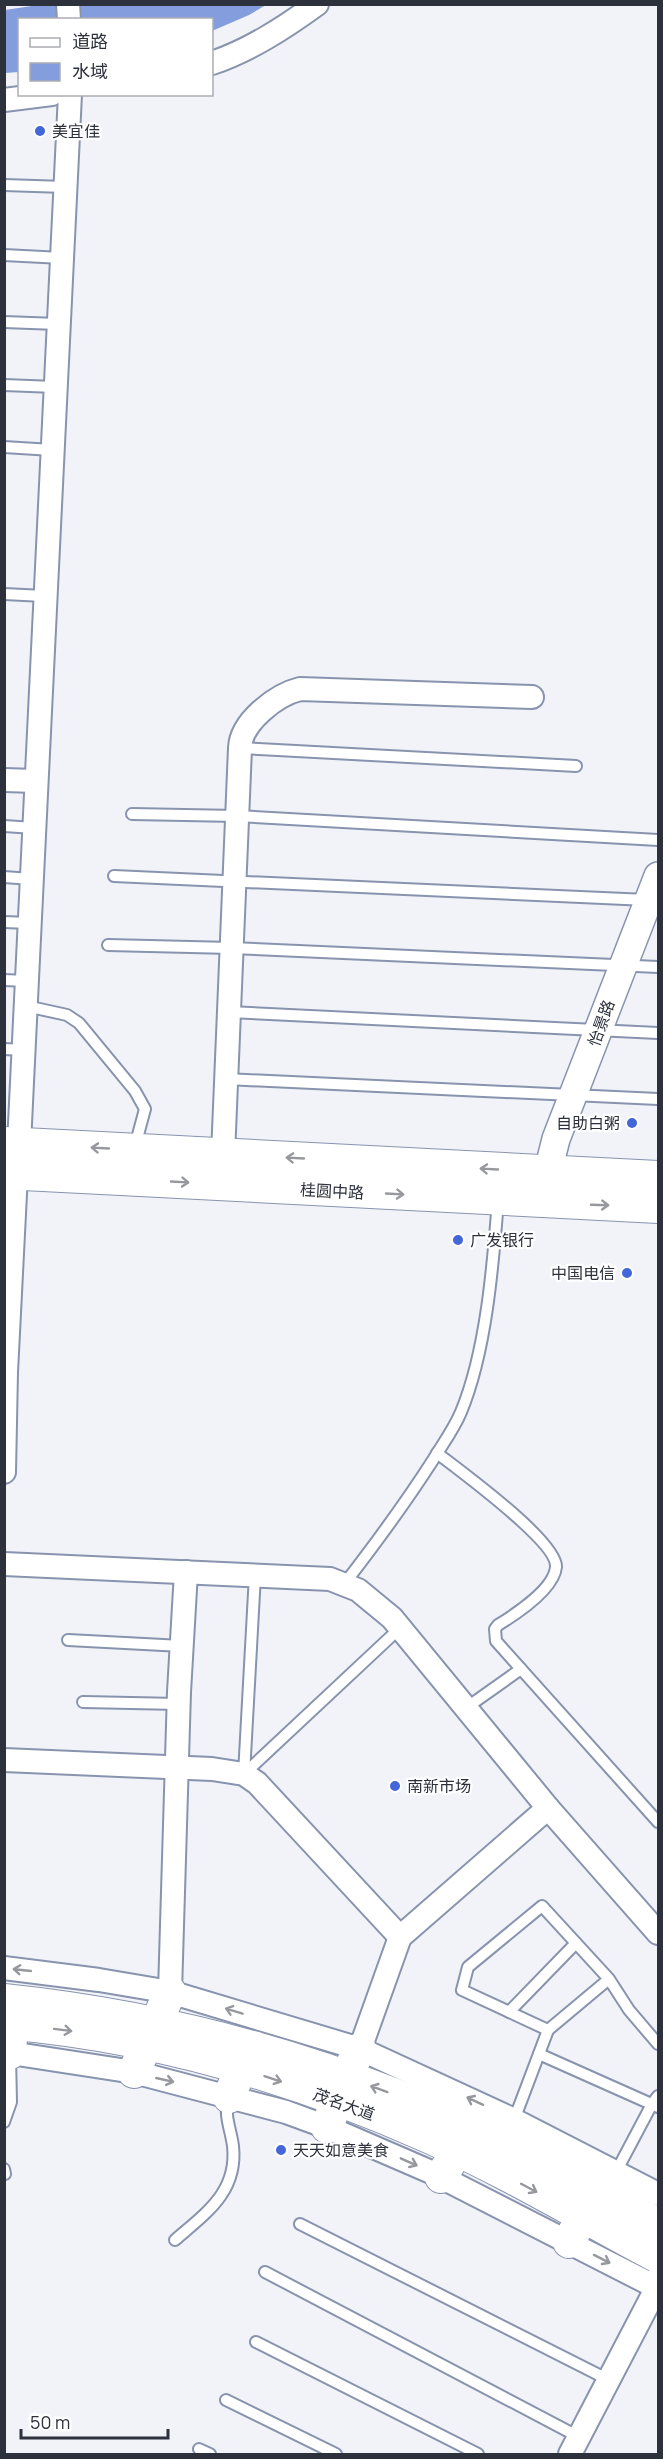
<svg xmlns="http://www.w3.org/2000/svg" width="663" height="2459" font-family="Manrope,'Noto Sans SC',sans-serif">
<rect width="100%" height="100%" fill="#f1f3f9"/>
<polygon fill="#849ddd" points="45,4 266,5 249,15 212,31 212,20 20,20 19,72 5,73 5,10"/>
<g fill="none" stroke-linecap="round" stroke-linejoin="round">
<defs>
<g id="service">
<polyline points="4,185 65,187"/>
<polyline points="4,255 62,258"/>
<polyline points="4,322 58,324"/>
<polyline points="4,385 55,387"/>
<polyline points="4,447 52,450"/>
<polyline points="4,594 44,596"/>
<polyline points="240,748 576,766"/>
<polyline points="132,814 237,816 658,840"/>
<polyline points="4,826 34,828"/>
<polyline points="114,876 647,900"/>
<polyline points="4,877 31,879"/>
<polyline points="4,922 30,923"/>
<polyline points="108,945 231,948 658,967"/>
<polyline points="4,980 27,981"/>
<polyline points="26,1006 67,1015 79,1023 135,1091 145,1109 135,1146"/>
<polyline points="229,1012 658,1033"/>
<polyline points="4,1049 24,1050"/>
<polyline points="226,1079 658,1099"/>
<path d="M 437,1453 C 459,1470 558,1542 556,1567 C 554,1589 516,1614 498,1625 L 495,1629 L 496,1641 L 658,1822"/>
<path d="M 345,1583 C 376,1543 406,1502 433,1460 C 442,1445 454,1429 461,1412 C 486,1352 493,1266 498,1200"/>
<polyline points="68,1640 182,1646"/>
<polyline points="83,1702 179,1704"/>
<polyline points="466,1708 521,1669"/>
<polyline points="244,1774 400,1628"/>
<polyline points="244,1774 255,1575"/>
<polyline points="609,1979 548,2030 462,1990 468,1967 542,1906 609,1979 629,2010 658,2044"/>
<polyline points="509,2012 576,1943"/>
<polyline points="539,2054 658,2107"/>
<polyline points="514,2120 548,2030"/>
<polyline points="4,2122 11,2102 10,2056"/>
<polyline points="4,2169 5,2174"/>
<polyline points="616,2172 652,2104 658,2096"/>
<polyline points="300,2224 609,2380"/>
<path d="M 175,2240 C 206,2213 238,2192 233,2146 C 231,2130 224,2116 228,2100"/>
<polyline points="265,2272 579,2437"/>
<polyline points="256,2342 478,2454"/>
<polyline points="226,2400 336,2454"/>
<polyline points="199,2449 210,2454"/>
</g>
<g id="minor">
<polyline points="68,4 69,20"/>
<path d="M 212,63 C 250,50 284,28 317,4"/>
<polyline points="4,100 52,94"/>
<polyline points="4,780 36,781"/>
<polyline points="19,1144 70,94"/>
<path d="M 223,1155 L 240,748 C 241,722 276,695 300,689 L 532,697"/>
<polyline points="4,1472 6,1372 16,1174"/>
<polyline points="4,1564 330,1579 358,1590 392,1618 548,1808 658,1933"/>
<polyline points="4,1760 212,1769 244,1774 257,1783 400,1937"/>
<polyline points="4,1968 99,1980 170,1992 360,2049 514,2120 658,2194"/>
<polyline points="170,1992 179,1692 186,1572"/>
<polyline points="360,2049 400,1937 548,1808"/>
<polyline points="4,2052 134,2072 286,2112 327,2127 431,2172 658,2288"/>
<polyline points="570,2454 657,2287"/>
</g>
<polyline id="tertiary" points="548,1171 556,1139 658,876"/>
<g id="secondary">
<polyline points="4,1143 658,1177"/>
<polyline points="4,1173 658,1207"/>
<path d="M 4,2000 C 138,2014 268,2045 393,2094 C 485,2129 571,2178 658,2224"/>
<path d="M 4,2023 C 150,2035 296,2078 429,2137 C 508,2172 582,2217 658,2257"/>
<polyline points="10,2053 12,2023"/>
<polyline points="134,2072 170,1992"/>
<polyline points="229,2097 248,2051"/>
<polyline points="327,2127 346,2076 360,2049"/>
<polyline points="441,2177 457,2151"/>
<polyline points="569,2242 582,2217"/>
<polyline points="657,2287 658,2285"/>
</g>
</defs>
<use href="#service" stroke="#8893ae" stroke-width="14"/>
<use href="#minor" stroke="#8893ae" stroke-width="26"/>
<use href="#tertiary" stroke="#8893ae" stroke-width="30"/>
<use href="#secondary" stroke="#8893ae" stroke-width="34"/>
<use href="#service" stroke="#fff" stroke-width="10"/>
<use href="#minor" stroke="#fff" stroke-width="22"/>
<use href="#tertiary" stroke="#fff" stroke-width="27"/>
<use href="#secondary" stroke="#fff" stroke-width="32"/>
</g>
<defs><path id="oneway-shaft" d="M-6 0H5M1.5-3L5.5 0L1.5 3" fill="none" stroke-width="1.6" stroke-linecap="round" stroke-linejoin="round" transform="scale(1.5)"/></defs>
<g stroke="#96989e">
<use href="#oneway-shaft" transform="translate(100 1148) rotate(-177)"/>
<use href="#oneway-shaft" transform="translate(295 1158) rotate(-177)"/>
<use href="#oneway-shaft" transform="translate(489 1169) rotate(-177)"/>
<use href="#oneway-shaft" transform="translate(180 1182) rotate(3)"/>
<use href="#oneway-shaft" transform="translate(395 1194) rotate(3)"/>
<use href="#oneway-shaft" transform="translate(600 1205) rotate(2)"/>
<use href="#oneway-shaft" transform="translate(22 1970) rotate(-174)"/>
<use href="#oneway-shaft" transform="translate(234 2011) rotate(-163)"/>
<use href="#oneway-shaft" transform="translate(63 2030) rotate(7)"/>
<use href="#oneway-shaft" transform="translate(273 2079) rotate(18)"/>
<use href="#oneway-shaft" transform="translate(165 2080) rotate(13)"/>
<use href="#oneway-shaft" transform="translate(379 2089) rotate(-160)"/>
<use href="#oneway-shaft" transform="translate(475 2101) rotate(-155)"/>
<use href="#oneway-shaft" transform="translate(409 2162) rotate(24)"/>
<use href="#oneway-shaft" transform="translate(529 2188) rotate(28)"/>
<use href="#oneway-shaft" transform="translate(602 2259) rotate(27)"/>
</g>
<g fill="#4366d9" stroke="#fff" stroke-width="2">
<circle cx="40" cy="131" r="6"/>
<circle cx="632" cy="1123" r="6"/>
<circle cx="458" cy="1240" r="6"/>
<circle cx="627" cy="1273" r="6"/>
<circle cx="395" cy="1786" r="6"/>
<circle cx="281" cy="2150" r="6"/>
</g>
<g text-anchor="middle" dominant-baseline="central" stroke-width="4.5" stroke-linejoin="round" paint-order="stroke">
<g font-size="16" fill="#2c313c" stroke="#fff" text-anchor="start">
<text x="52" y="131">美宜佳</text>
<text x="620" y="1123" text-anchor="end">自助白粥</text>
<text x="470" y="1240">广发银行</text>
<text x="615" y="1273" text-anchor="end">中国电信</text>
<text x="407" y="1786">南新市场</text>
<text x="293" y="2150">天天如意美食</text>
</g>
<g font-size="16" fill="#2c313c" stroke="#fff">
<text transform="translate(601 1023) rotate(-70)">怡景路</text>
<text transform="translate(332 1191) rotate(3)">桂圆中路</text>
<text transform="translate(344 2104) rotate(20)">茂名大道</text>
</g>
</g>
<rect width="663" height="2459" fill="none" stroke="#2c313c" stroke-width="12"/>
<rect x="18" y="18" width="195" height="78" fill="#ffffff" stroke="#abadb1" stroke-width="1.5"/>
<rect x="30" y="38" width="30" height="9" fill="#ffffff" stroke="#abadb1" stroke-width="1.5"/>
<text x="72" y="48" font-size="18" fill="#2c313c">道路</text>
<rect x="30" y="63" width="30" height="18" fill="#849ddd" stroke="#abadb1" stroke-width="1.5"/>
<text x="72" y="78" font-size="18" fill="#2c313c">水域</text>
<path d="M21 2429v9h147v-9" fill="none" stroke="#2c313c" stroke-width="3"/>
<text x="30" y="2429" font-size="18" fill="#2c313c" stroke="#ffffff" stroke-width="4.5" paint-order="stroke">50 m</text>
</svg>
